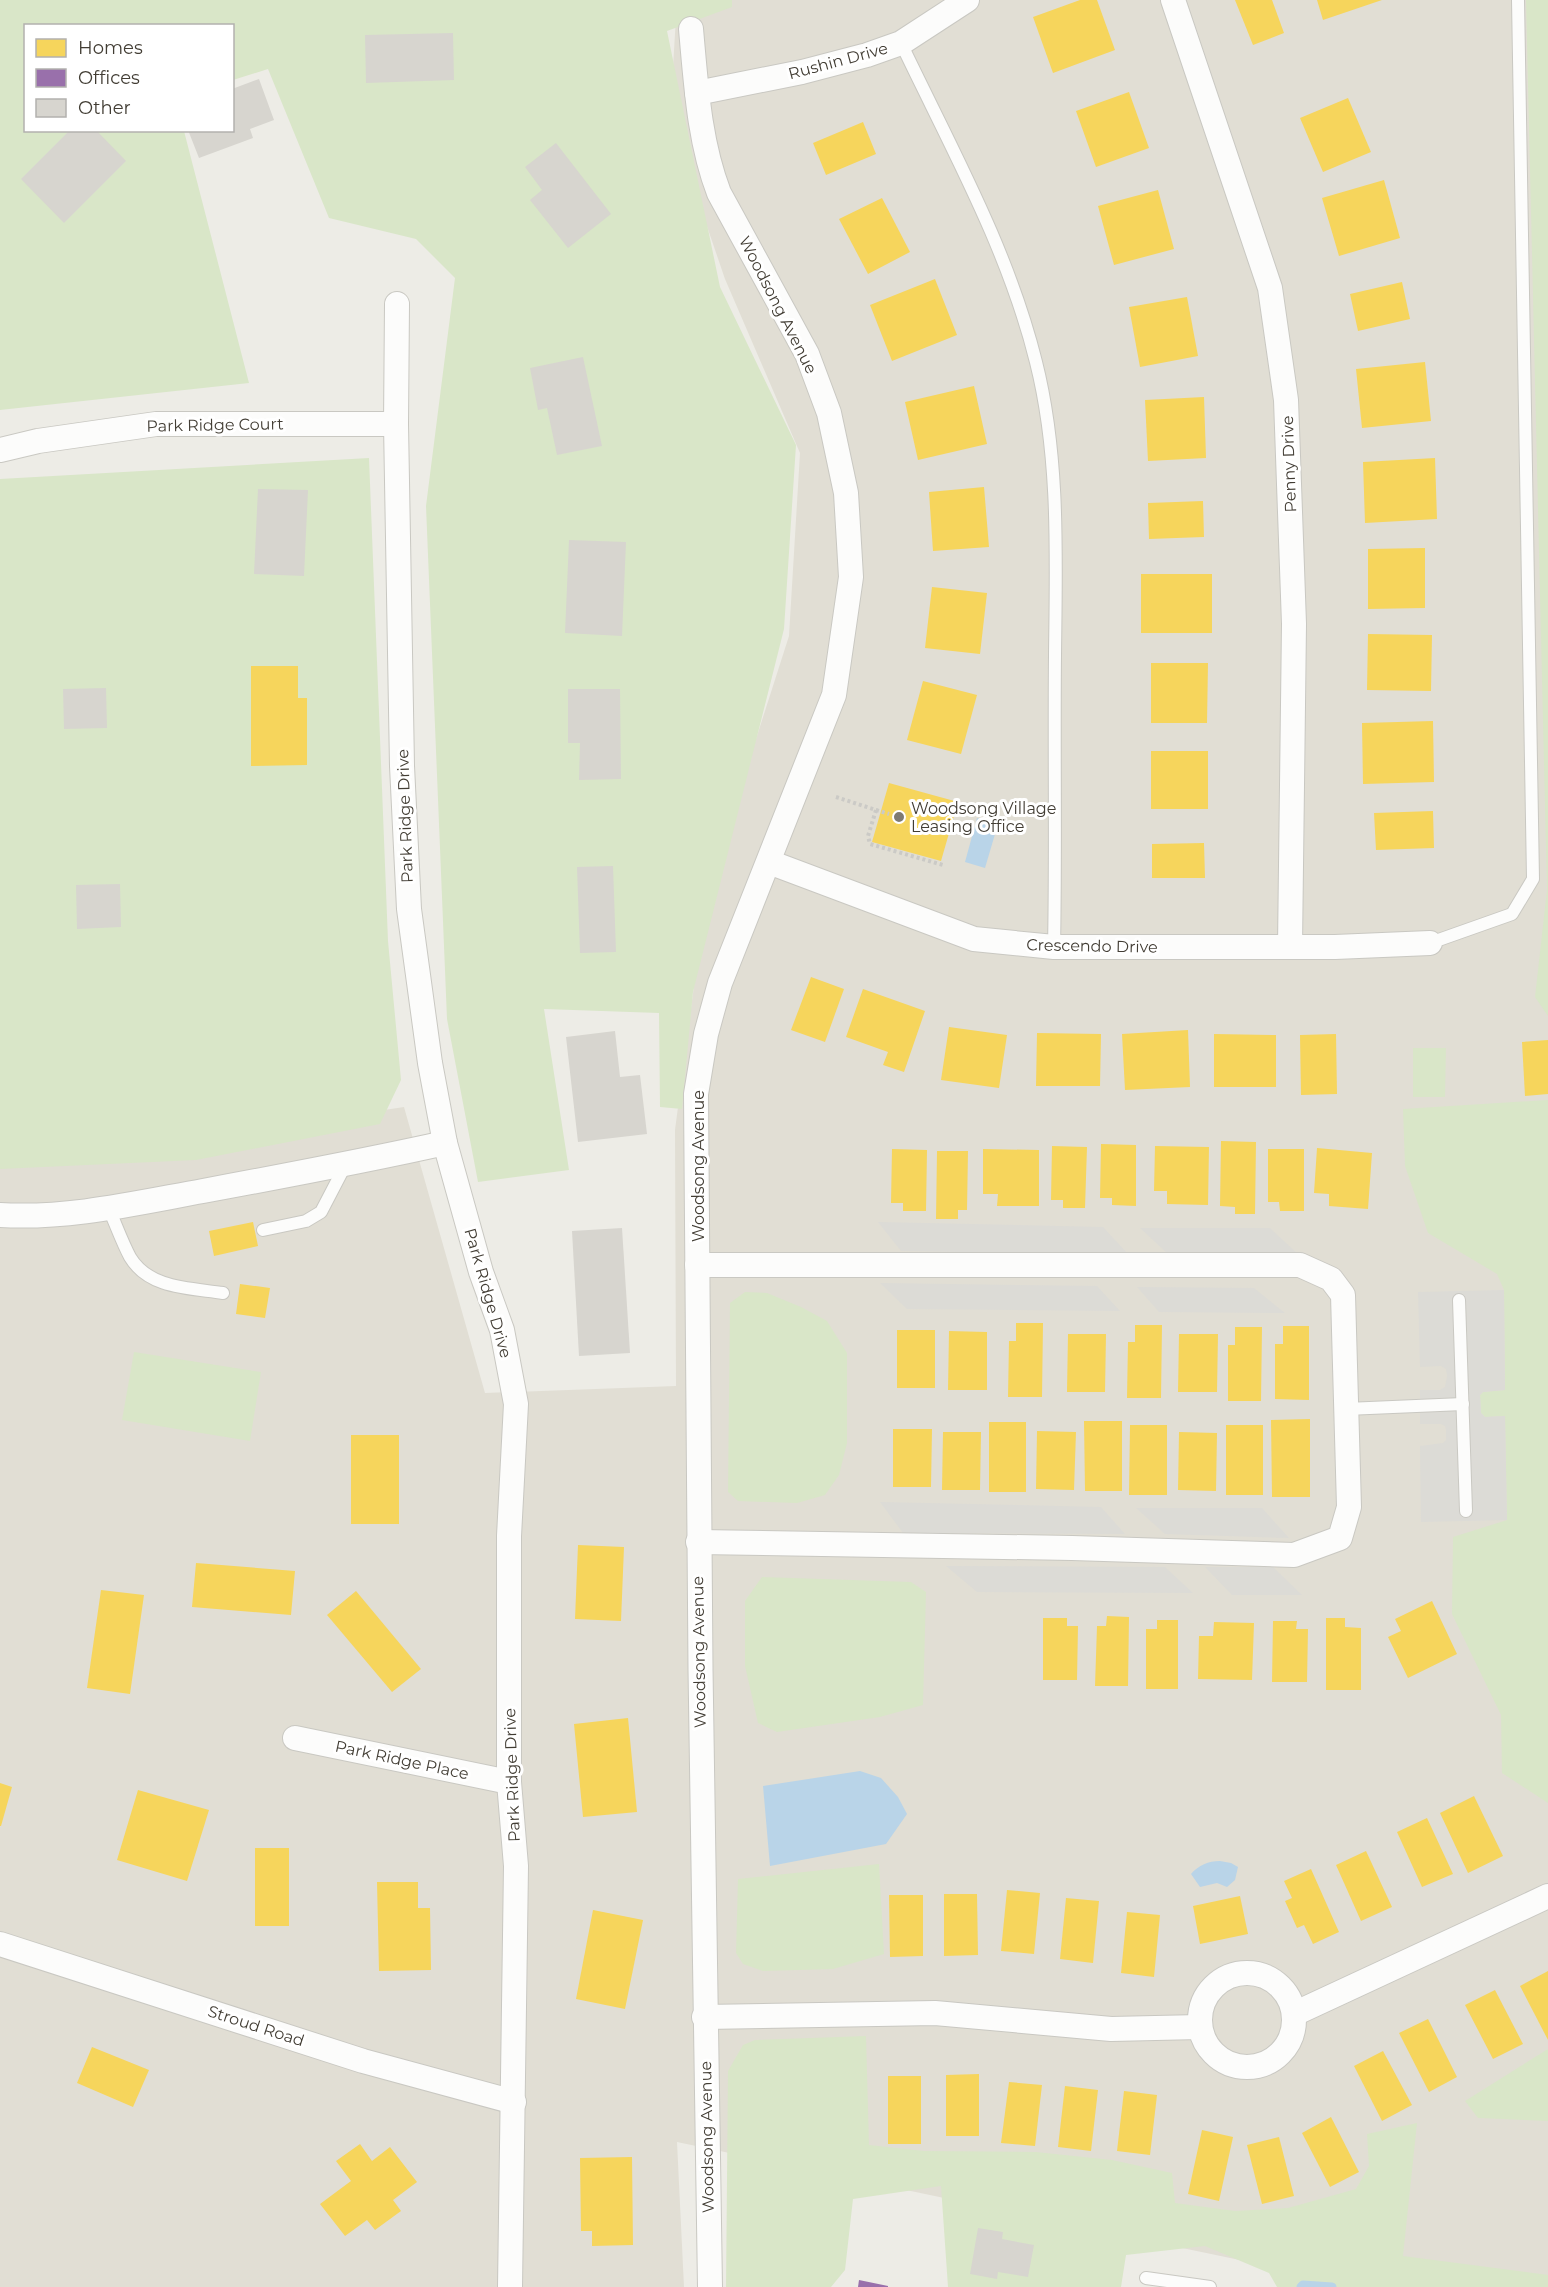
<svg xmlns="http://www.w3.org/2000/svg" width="1548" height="2287" font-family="Montserrat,sans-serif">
<rect width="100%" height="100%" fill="#edece6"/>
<polygon fill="#e1ded4" points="677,0 1548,0 1548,2287 1368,2287 677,2142 684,2287 0,2287 0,1168 404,1107 485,1393 676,1386 675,1130 706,895 789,636 800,453 725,279 670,118"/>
<g fill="#d9e6c8">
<polygon points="0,0 732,0 732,7 667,31 720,287 796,445 784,629 693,992 682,1109 660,1107 659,1013 544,1009 569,1170 478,1182 447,1019 426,506 455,278 416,239 329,218 268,69 233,80 232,26 26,26 26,130 184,131 249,383 0,410"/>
<polygon points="1526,0 1548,0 1548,1016 1535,997 1547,890"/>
<polygon points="369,458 388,941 401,1080 380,1124 196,1160 0,1169 0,479"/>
<polygon points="1413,1048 1446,1048 1445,1097 1413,1097"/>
<polygon points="1548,1100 1548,1803 1502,1773 1501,1715 1452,1614 1453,1537 1507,1520 1505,1416 1485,1417 1481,1413 1480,1395 1483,1392 1505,1390 1504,1290 1497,1274 1428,1233 1405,1166 1403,1109"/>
<polygon points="745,1292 767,1293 801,1307 827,1321 847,1353 847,1443 839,1475 825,1495 797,1503 738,1501 728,1492 730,1303"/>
<polygon points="134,1352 261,1372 250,1441 122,1420"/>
<polygon points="762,1577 911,1582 926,1592 923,1705 880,1717 777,1732 758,1723 745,1666 745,1601"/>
<polygon points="879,1864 884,1954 833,1969 763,1971 743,1964 736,1953 738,1879"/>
<polygon points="866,2036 869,2145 924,2151 1036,2152 1112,2160 1172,2173 1175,2203 1235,2211 1288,2208 1356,2189 1369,2166 1367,2134 1417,2123 1403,2256 1548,2275 1548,2287 1277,2287 1269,2273 1205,2246 1126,2255 1121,2287 948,2287 941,2186 853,2199 845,2270 831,2287 726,2287 728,2071 743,2045 755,2040"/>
<polygon points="1548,2049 1548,2121 1478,2118 1465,2101"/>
</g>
<g fill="#dcdbd6">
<polygon points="878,1222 1103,1227 1129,1255 901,1251"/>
<polygon points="1140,1228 1270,1228 1299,1255 1169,1255"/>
<polygon points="880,1283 1097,1286 1120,1311 907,1309"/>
<polygon points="1137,1287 1254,1288 1285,1313 1159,1312"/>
<polygon points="1504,1290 1505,1390 1483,1392 1480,1395 1481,1413 1485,1417 1505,1416 1507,1520 1421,1522 1420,1446 1443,1443 1446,1440 1446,1430 1445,1426 1441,1424 1420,1424 1420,1390 1440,1390 1445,1387 1447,1376 1446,1369 1441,1366 1420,1367 1418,1292"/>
<polygon points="880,1502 1101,1507 1125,1534 903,1533"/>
<polygon points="1136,1508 1262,1508 1289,1538 1165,1534"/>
<polygon points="946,1566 1165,1567 1193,1593 977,1592"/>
<polygon points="1205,1567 1273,1567 1302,1595 1232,1595"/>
</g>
<g fill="#b9d4e8">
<polygon points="977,818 998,824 985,868 965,862"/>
<polygon points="860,1771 881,1778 898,1797 907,1814 886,1844 770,1866 763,1786"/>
<path d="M 1220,1861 L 1231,1863 L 1238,1867 L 1235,1880 L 1227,1887 L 1217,1883 L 1200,1887 L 1191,1874 C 1199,1865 1208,1861 1220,1861 Z"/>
</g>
<g fill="#f6d55c">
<polygon points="1080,0 1097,0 1115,50 1053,73 1033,17"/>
<polygon points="1235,0 1272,0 1284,33 1253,45"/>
<polygon points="1317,0 1382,0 1323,20"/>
<polygon points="1129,92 1149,148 1096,167 1076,111"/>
<polygon points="1348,98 1371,152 1323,172 1300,118"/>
<polygon points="863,122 876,154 826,175 813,143"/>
<polygon points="1384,180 1400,238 1339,256 1322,198"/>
<polygon points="1158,190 1174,249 1114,265 1098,206"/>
<polygon points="882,198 910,252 868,274 839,219"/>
<polygon points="935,279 957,335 892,361 870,305"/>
<polygon points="1402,282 1410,319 1358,331 1350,294"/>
<polygon points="1187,297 1198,356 1140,367 1129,307"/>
<polygon points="1425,362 1431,421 1362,428 1356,369"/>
<polygon points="974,386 987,444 918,460 905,402"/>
<polygon points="1204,397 1206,458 1148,461 1145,400"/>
<polygon points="1435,458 1437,519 1365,523 1363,462"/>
<polygon points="984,487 989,547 933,551 929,492"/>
<polygon points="1203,501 1204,537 1149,539 1148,503"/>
<polygon points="1425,548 1425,608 1368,609 1368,549"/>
<rect x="1141" y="574" width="71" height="59"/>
<polygon points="932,587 987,593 980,654 925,648"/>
<polygon points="1368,634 1432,635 1431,691 1367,690"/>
<polygon points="1151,663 1208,663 1207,723 1151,723"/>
<polygon points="251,666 298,666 298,698 307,698 307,765 251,766"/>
<polygon points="923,681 977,695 961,754 907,740"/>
<polygon points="1433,721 1434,782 1363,784 1362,723"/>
<rect x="1151" y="751" width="57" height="58"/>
<polygon points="889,783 958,802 941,861 872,842"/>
<polygon points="1433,811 1434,848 1376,850 1374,813"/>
<polygon points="1204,843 1205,878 1152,878 1152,844"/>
<polygon points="811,977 844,989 825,1042 791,1030"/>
<polygon points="863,989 925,1011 904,1072 883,1065 888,1052 846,1037"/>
<polygon points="949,1027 1007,1035 999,1088 941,1080"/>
<polygon points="1188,1030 1190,1087 1125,1090 1122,1034"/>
<polygon points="1037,1033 1101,1034 1100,1086 1036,1086"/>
<polygon points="1214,1034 1276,1035 1276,1087 1214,1087"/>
<polygon points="1336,1034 1337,1094 1301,1095 1300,1035"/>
<polygon points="1548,1040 1548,1094 1525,1096 1522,1042"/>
<polygon points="1221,1141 1256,1142 1255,1214 1235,1214 1235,1207 1220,1206"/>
<polygon points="1101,1144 1136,1145 1136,1206 1112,1205 1112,1198 1100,1198"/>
<polygon points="1052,1146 1087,1147 1085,1208 1063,1208 1063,1200 1051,1200"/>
<polygon points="1155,1146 1209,1147 1208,1205 1167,1204 1167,1191 1154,1191"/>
<polygon points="1317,1148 1372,1153 1368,1209 1329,1206 1329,1194 1314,1193"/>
<polygon points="892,1149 927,1150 926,1211 903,1211 903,1203 891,1203"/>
<polygon points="983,1149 1039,1150 1039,1206 997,1206 998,1194 983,1194"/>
<polygon points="1268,1149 1304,1149 1304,1211 1280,1211 1279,1202 1268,1202"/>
<polygon points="937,1151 968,1151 967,1210 958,1210 958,1219 936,1219"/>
<polygon points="253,1222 258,1246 214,1256 209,1231"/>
<polygon points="240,1284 270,1288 265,1318 236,1314"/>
<polygon points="1016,1323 1043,1323 1042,1397 1008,1397 1009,1341 1016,1341"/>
<polygon points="1135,1325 1162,1325 1161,1398 1127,1398 1128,1342 1135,1342"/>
<polygon points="1283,1326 1309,1326 1309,1400 1275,1399 1275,1344 1283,1344"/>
<polygon points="1235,1327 1262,1327 1261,1401 1228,1401 1228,1345 1235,1345"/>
<rect x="897" y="1330" width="38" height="58"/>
<polygon points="949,1331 987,1332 987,1390 948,1390"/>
<polygon points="1068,1334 1106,1334 1105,1392 1067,1392"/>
<polygon points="1179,1334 1218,1334 1217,1392 1178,1392"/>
<polygon points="1310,1419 1310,1497 1272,1497 1271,1420"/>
<polygon points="1084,1421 1122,1421 1122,1491 1085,1491"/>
<rect x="989" y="1422" width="37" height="70"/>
<polygon points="1130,1425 1167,1425 1167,1495 1129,1495"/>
<rect x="1226" y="1425" width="37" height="70"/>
<polygon points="893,1429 932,1429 931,1487 893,1487"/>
<polygon points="1037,1431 1076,1432 1074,1490 1036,1489"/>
<polygon points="943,1432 981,1432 980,1490 942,1490"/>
<polygon points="1179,1432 1217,1433 1216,1491 1178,1490"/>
<rect x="351" y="1435" width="48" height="89"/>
<polygon points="578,1545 624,1547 621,1621 575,1619"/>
<polygon points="196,1563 295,1571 291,1615 192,1607"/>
<polygon points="101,1590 144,1595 130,1694 87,1688"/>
<polygon points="356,1591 421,1669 392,1692 327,1615"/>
<polygon points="1432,1601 1457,1654 1408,1678 1388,1637 1401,1631 1395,1619"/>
<polygon points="1107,1616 1129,1617 1128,1686 1095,1686 1097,1626 1106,1626"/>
<polygon points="1043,1618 1067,1618 1067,1626 1078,1626 1077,1680 1043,1680"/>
<polygon points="1326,1618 1345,1618 1345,1627 1361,1628 1361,1690 1326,1690"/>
<polygon points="1157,1620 1178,1620 1178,1689 1146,1689 1146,1629 1157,1629"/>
<polygon points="1273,1621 1297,1621 1296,1629 1308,1629 1307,1682 1272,1682"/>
<polygon points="1214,1622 1254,1623 1252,1680 1198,1679 1199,1636 1213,1636"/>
<polygon points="628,1718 637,1812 583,1817 574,1724"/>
<polygon points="0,1783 12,1787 1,1826 0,1826"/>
<polygon points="138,1790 209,1810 187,1881 117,1860"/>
<polygon points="1474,1796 1503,1856 1468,1873 1440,1813"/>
<polygon points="1427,1818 1453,1874 1422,1887 1397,1832"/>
<rect x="255" y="1848" width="34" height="78"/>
<polygon points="1366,1851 1392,1907 1361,1921 1336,1865"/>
<polygon points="1311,1869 1339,1932 1313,1944 1304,1925 1297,1928 1285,1901 1292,1898 1284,1881"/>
<polygon points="377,1882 418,1882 418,1908 430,1908 431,1970 379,1971"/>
<polygon points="1007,1890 1040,1893 1034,1954 1001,1951"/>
<polygon points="944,1894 977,1894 978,1955 944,1956"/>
<polygon points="889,1895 923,1895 923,1956 890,1957"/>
<polygon points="1240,1896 1248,1934 1200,1944 1193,1906"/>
<polygon points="1066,1898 1099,1901 1093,1963 1060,1959"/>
<polygon points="593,1910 643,1920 625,2009 576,1999"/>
<polygon points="1127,1912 1160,1915 1154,1977 1121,1973"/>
<polygon points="1548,1971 1548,2040 1520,1986"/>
<polygon points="1495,1990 1523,2044 1493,2059 1465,2005"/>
<polygon points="1428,2019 1457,2077 1429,2092 1399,2033"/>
<polygon points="92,2047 149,2070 133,2107 77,2083"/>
<polygon points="1383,2051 1412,2105 1382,2121 1354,2066"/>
<polygon points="979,2074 979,2136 946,2136 946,2075"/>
<rect x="888" y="2076" width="33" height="68"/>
<polygon points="1009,2082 1042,2085 1035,2146 1001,2143"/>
<polygon points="1065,2086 1098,2090 1091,2151 1058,2147"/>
<polygon points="1124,2091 1157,2095 1150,2155 1117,2151"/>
<polygon points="1331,2117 1359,2172 1330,2187 1302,2133"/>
<polygon points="1202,2130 1233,2137 1219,2201 1188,2194"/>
<polygon points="1279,2137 1294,2196 1262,2204 1247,2145"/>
<polygon points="360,2144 372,2161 390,2147 417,2182 393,2200 401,2211 375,2230 367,2220 345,2236 320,2204 351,2181 336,2161"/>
<polygon points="632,2157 633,2245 592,2246 592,2231 581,2231 580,2158"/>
</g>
<polygon fill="#9970ab" points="859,2280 888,2286 888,2287 858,2287"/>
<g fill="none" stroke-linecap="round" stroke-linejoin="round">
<polyline stroke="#b9d4e8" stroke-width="9" points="1301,2287 1303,2285 1332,2287"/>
</g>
<g fill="#d7d5cf">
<polygon points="453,33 454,80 366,83 365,35"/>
<polygon points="259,79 274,120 250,129 253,138 199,158 188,130 232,130 232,89"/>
<polygon points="70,130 96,130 126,161 64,223 21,179"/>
<polygon points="556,143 611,214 568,248 530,200 542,190 525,167"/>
<polygon points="583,357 602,446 557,455 547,408 538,410 530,368"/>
<polygon points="258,489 308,490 304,576 254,574"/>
<polygon points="569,540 626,542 622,636 565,633"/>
<polygon points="106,688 107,728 64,729 63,689"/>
<polygon points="568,689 620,689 621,779 579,780 580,743 568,743"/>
<polygon points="613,866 616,952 580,953 577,867"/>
<polygon points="120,884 121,927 77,929 76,885"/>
<polygon points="615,1031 620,1077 640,1075 647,1134 578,1142 566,1037"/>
<polygon points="622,1228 630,1353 579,1356 572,1231"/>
<polygon points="978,2228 1003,2232 1002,2239 1034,2245 1028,2277 998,2272 997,2279 970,2274"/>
</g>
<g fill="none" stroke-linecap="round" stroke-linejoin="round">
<defs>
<g id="service">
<path d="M 901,43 C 951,148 1008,249 1036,362 C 1060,457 1056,559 1055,656 C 1054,753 1056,850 1054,947"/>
<polyline points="1430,943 1512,914 1533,879 1518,0"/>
<path d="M 109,1209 C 116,1225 122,1242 130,1257 C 149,1289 190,1288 223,1293"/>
<polyline points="263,1230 306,1221 321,1212 346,1164"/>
<polyline points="1459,1300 1466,1511"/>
<polyline points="1346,1409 1463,1404"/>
<polyline points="1146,2278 1210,2287"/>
</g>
<g id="minor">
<polyline points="1173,0 1270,288 1286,400 1294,624 1290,946"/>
<path d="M 691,29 C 696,84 699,141 719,193 L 807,354 L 829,413 L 846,493 L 851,577 L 834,695 L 720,983 L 706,1034 L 696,1094 C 698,1492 702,1889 710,2287"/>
<polyline points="697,93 802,72 867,55 901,43 967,0"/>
<polyline points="397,304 396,424 402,766 409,909 430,1063 445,1143 481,1272 502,1330 516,1404 509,1536 509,1782 516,1866 510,2287"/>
<polyline points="0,450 38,441 156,424 396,424"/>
<polyline points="769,862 974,939 1054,947 1335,947 1430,943"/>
<path d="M 0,1215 C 69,1219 136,1203 203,1191 C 284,1176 364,1161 445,1143"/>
<polyline points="697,1265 1300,1265 1331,1279 1343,1295 1349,1507 1340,1538 1294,1555 1072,1548 698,1542"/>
<polyline points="295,1738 509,1782"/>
<polyline points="0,1944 363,2061 514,2102"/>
<circle cx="1247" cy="2020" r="47"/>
<polyline points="1294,2014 1548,1896"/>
<polyline points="704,2017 935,2013 1111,2029 1200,2027"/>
</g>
</defs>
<use href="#service" stroke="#c9c8c2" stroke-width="14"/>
<use href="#minor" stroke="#c9c8c2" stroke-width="26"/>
<g stroke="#cbcac6" stroke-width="4" stroke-dasharray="3 3" stroke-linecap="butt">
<polyline points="836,797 876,810 868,836 870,844 943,865"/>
<polyline points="876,810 889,814"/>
</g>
<use href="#service" stroke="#fcfcfb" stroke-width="12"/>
<use href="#minor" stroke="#fcfcfb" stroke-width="24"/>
</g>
<circle fill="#7e7a72" stroke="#fff" stroke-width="2" cx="899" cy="817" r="6"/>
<g text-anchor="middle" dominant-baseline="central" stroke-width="6" stroke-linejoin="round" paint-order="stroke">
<g font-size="16" fill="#423d34" stroke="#fff">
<text transform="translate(838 61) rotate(-15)">Rushin Drive</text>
<text transform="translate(778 305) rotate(63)">Woodsong Avenue</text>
<text transform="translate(215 425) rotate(-1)">Park Ridge Court</text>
<text transform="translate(1289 464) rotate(-92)">Penny Drive</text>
<text transform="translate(405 816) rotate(-92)">Park Ridge Drive</text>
<text transform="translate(1092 946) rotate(1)">Crescendo Drive</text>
<text transform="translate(698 1166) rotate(-90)">Woodsong Avenue</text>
<text transform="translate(488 1293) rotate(74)">Park Ridge Drive</text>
<text transform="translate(699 1652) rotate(-91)">Woodsong Avenue</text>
<text transform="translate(402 1760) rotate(12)">Park Ridge Place</text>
<text transform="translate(512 1775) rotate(-92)">Park Ridge Drive</text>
<text transform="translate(256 2026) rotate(18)">Stroud Road</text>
<text transform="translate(707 2137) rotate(-91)">Woodsong Avenue</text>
</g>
<g font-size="16" fill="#423d34" stroke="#fff" text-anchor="start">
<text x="911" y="808">Woodsong Village<tspan x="911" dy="18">Leasing Office</tspan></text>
</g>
</g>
<rect x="24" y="24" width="210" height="108" fill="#ffffff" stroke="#b3b1ae" stroke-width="1.5"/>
<rect x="36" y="39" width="30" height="18" fill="#f6d55c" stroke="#b3b1ae" stroke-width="1.5"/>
<text x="78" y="54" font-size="18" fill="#423d34">Homes</text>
<rect x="36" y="69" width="30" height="18" fill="#9970ab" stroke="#b3b1ae" stroke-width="1.5"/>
<text x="78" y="84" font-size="18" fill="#423d34">Offices</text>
<rect x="36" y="99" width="30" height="18" fill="#d7d5cf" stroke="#b3b1ae" stroke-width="1.5"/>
<text x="78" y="114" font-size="18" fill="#423d34">Other</text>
</svg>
